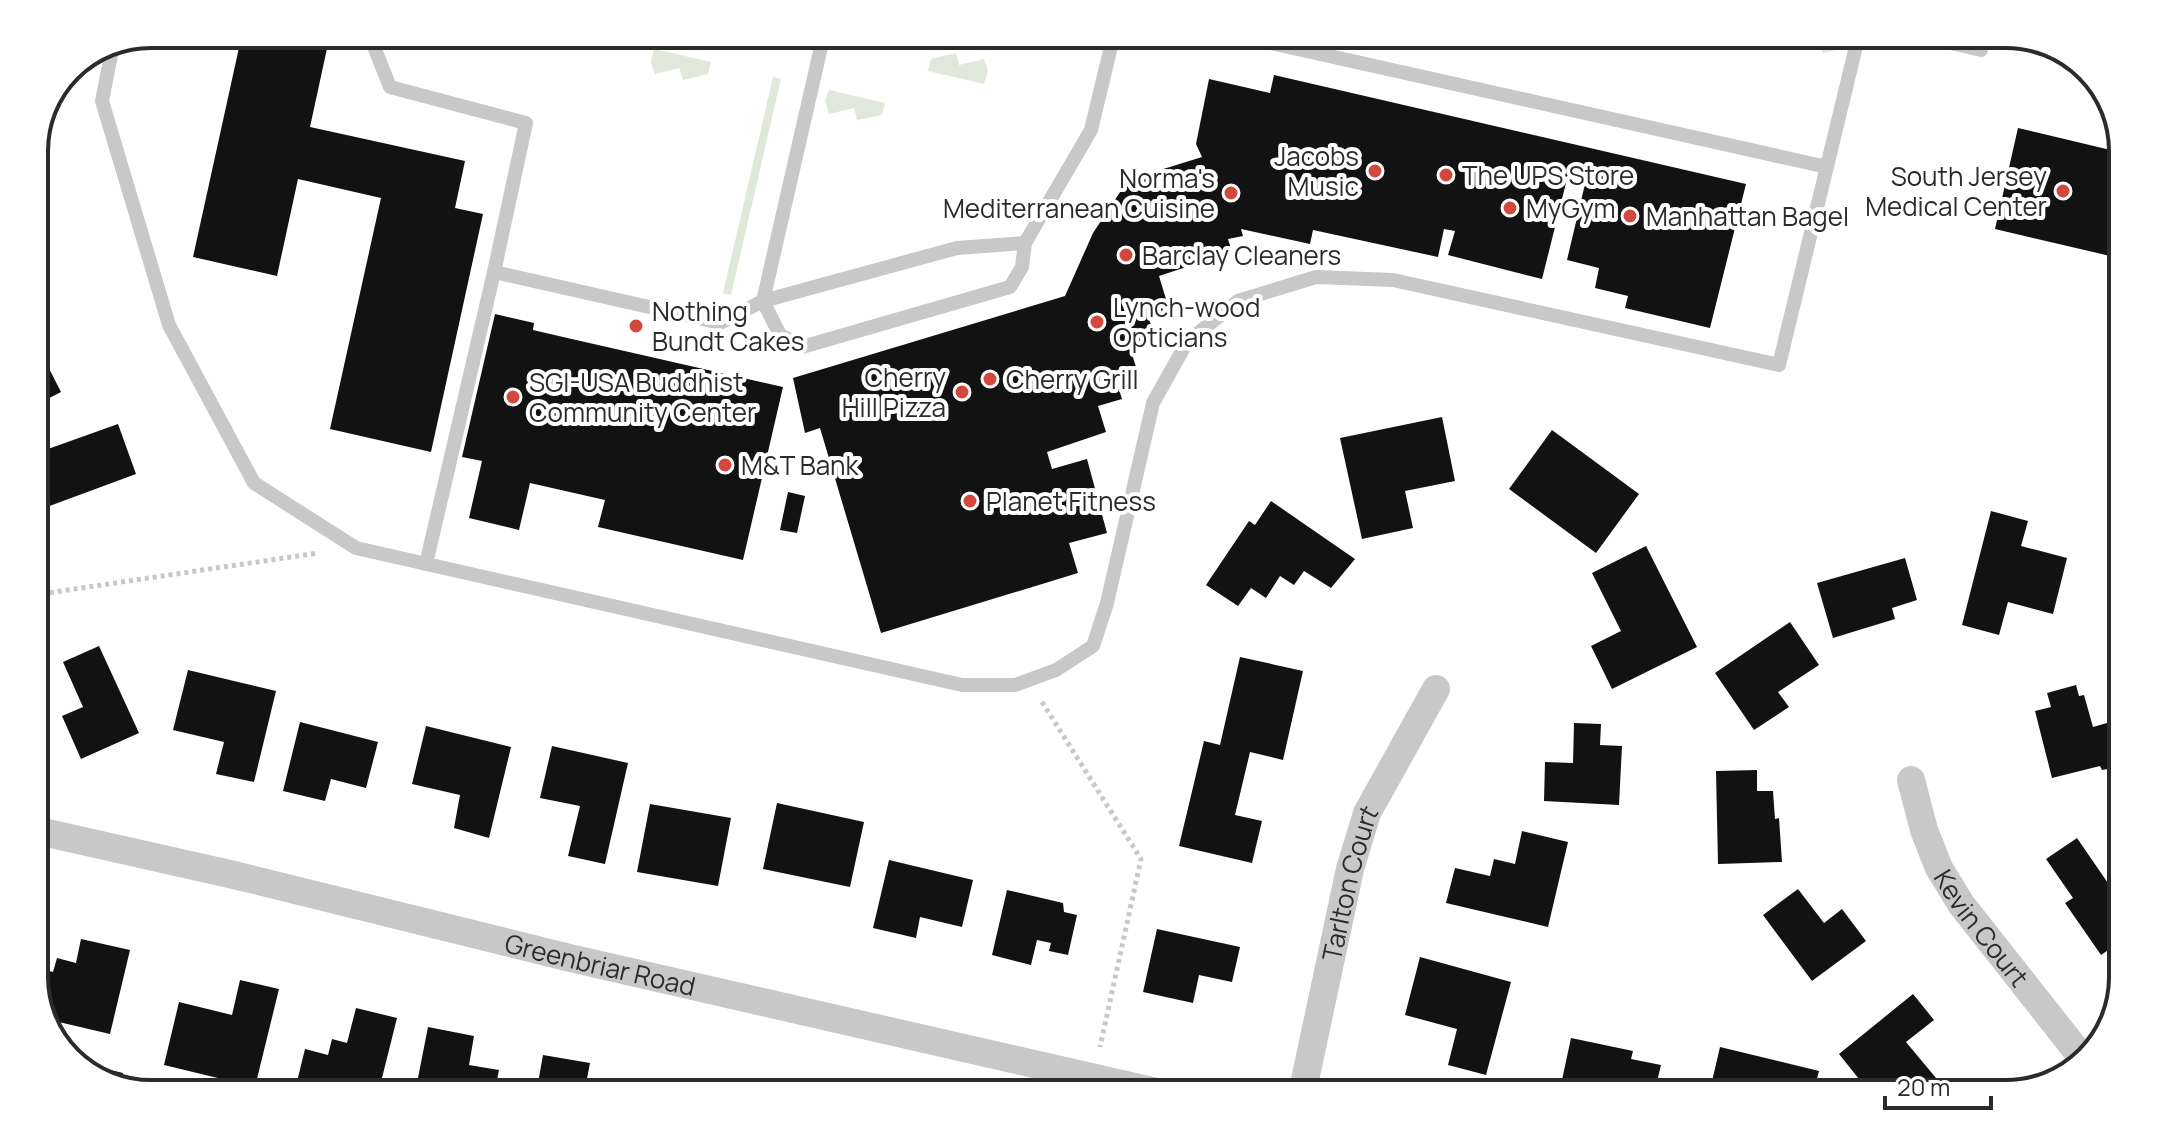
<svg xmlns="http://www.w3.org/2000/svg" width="2157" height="1128" font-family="Manrope,sans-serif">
<rect width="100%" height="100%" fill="#fff"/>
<g fill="#e0e8da">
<polygon points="1844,34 1851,36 1848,47 1823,53 1820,41 1795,46 1791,35"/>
<polygon points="654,49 711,62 708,74 683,80 679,68 655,74 651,62"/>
<polygon points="956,53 959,65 984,59 988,71 984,84 928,71 931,59"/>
<polygon points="773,77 781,79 731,295 723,293"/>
<polygon points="829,90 885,103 882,115 857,120 854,108 829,114 825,101"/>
</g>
<g fill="#121212">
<polygon points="242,34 283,34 328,44 310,127 465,161 455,208 483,214 431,452 330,429 381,198 298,179 277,276 193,257"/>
<polygon points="1274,75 1746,184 1710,328 1625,308 1628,296 1595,288 1599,268 1567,260 1585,184 1567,179 1542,279 1448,255 1455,231 1444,229 1438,257 1313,230 1310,244 1241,229 1243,236 1228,239 1232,252 1159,276 1169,309 1148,316 1156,340 1130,348 1137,370 1115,377 1122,399 1098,406 1106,432 1047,452 1052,469 1087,459 1107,533 1069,543 1078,573 881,633 820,428 805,433 793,378 1065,296 1093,233 1128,180 1202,157 1196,144 1209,79 1270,93"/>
<polygon points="2018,128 2123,153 2123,259 1995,229"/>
<polygon points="495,314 534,323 533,330 563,337 783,387 743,560 598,527 605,500 530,483 519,530 469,518 482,461 462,457"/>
<polygon points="34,339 61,392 34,406"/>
<polygon points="1442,417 1455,481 1405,491 1413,528 1362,539 1340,438"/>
<polygon points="118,424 136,474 36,511 34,454"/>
<polygon points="1552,430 1639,494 1596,553 1509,489"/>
<polygon points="788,492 805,496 797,533 780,530"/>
<polygon points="1271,501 1355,559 1331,588 1304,571 1294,585 1280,576 1266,598 1251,588 1238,606 1206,585 1249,521 1255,525"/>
<polygon points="1991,511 2028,521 2021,546 2067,558 2053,614 2008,602 1999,635 1962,625"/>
<polygon points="1646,546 1697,647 1612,689 1591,646 1621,631 1592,573"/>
<polygon points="1905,558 1917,600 1892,608 1895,619 1833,638 1817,583"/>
<polygon points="1790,622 1819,665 1778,692 1789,707 1754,730 1715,673"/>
<polygon points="99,646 139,733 81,759 62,716 83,707 63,662"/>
<polygon points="1240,657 1303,671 1283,760 1250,752 1235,815 1262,821 1252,863 1179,846 1204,741 1220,745"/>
<polygon points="188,670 276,691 254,782 216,774 224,742 173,730"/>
<polygon points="2076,685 2079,696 2084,695 2093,727 2107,723 2118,767 2102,770 2100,766 2052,778 2035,711 2051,707 2047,693"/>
<polygon points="300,722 378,742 366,788 331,779 325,801 283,791"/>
<polygon points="1574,723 1601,724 1600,745 1622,746 1619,805 1544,801 1545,762 1573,763"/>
<polygon points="426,726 511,747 489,838 454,828 460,795 412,784"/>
<polygon points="552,746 628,763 605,864 568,856 580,806 540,798"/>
<polygon points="1757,770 1757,791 1773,791 1775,819 1779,818 1782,862 1718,864 1716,771"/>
<polygon points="777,803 864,822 850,887 763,869"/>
<polygon points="650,804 731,818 718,886 637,872"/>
<polygon points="1522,831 1568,842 1548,927 1446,903 1455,868 1490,876 1494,859 1515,864"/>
<polygon points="2077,838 2123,905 2123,940 2101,955 2065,903 2073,898 2046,859"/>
<polygon points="889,860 973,880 962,927 920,917 916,938 873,928"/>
<polygon points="1798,889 1824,923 1842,909 1866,941 1812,981 1763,915"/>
<polygon points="1007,890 1063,903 1064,912 1077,915 1068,955 1049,951 1051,943 1037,940 1031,965 992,955"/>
<polygon points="1157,929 1240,947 1232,982 1199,975 1193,1003 1143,992"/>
<polygon points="81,939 130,950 110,1034 46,1019 34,985 34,967 53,972 57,958 76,963"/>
<polygon points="1420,957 1511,982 1486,1075 1448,1065 1457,1029 1405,1015"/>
<polygon points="240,980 279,989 255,1087 164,1065 179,1002 232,1015"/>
<polygon points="1913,994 1934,1020 1906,1042 1941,1084 1928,1094 1871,1094 1839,1054"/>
<polygon points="356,1008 397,1018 378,1094 294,1094 305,1049 328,1055 332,1039 347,1043"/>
<polygon points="428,1027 474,1036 469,1065 499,1070 494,1094 415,1093"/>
<polygon points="1571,1038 1633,1051 1631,1059 1661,1065 1654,1094 1559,1094"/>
<polygon points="1720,1047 1819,1071 1813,1094 1709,1094"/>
<polygon points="543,1055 590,1063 585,1089 605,1094 536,1094"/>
<polygon points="77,1062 123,1073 120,1087 99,1082"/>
</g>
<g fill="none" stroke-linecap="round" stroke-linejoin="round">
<g stroke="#c8c8c8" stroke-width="5" stroke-dasharray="4 4" stroke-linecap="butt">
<polyline points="34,595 318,553"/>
<polyline points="1042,702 1141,859 1100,1047"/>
</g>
<g stroke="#c8c8c8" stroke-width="14">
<polyline points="369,34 390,87 526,123 494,272 720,323 763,301 780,335 802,347 1010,287 1022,267 1025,243 1091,130 1114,34"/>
<polyline points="824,34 763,301 957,248 1025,243"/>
<polyline points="1231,34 1827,167"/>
<polyline points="1913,34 1981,50"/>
<polyline points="112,50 102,101 169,325 254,483 356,548 962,685 1015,685 1056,670 1093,646 1107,603 1153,403 1187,342 1238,301 1316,277 1393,280 1779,365 1859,34"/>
<polyline points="426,564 494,272"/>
</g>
<g stroke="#c8c8c8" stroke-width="28">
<path id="s1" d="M 1911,780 L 1924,830 L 1939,868 L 1961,904 L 2084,1060"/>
<path id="s2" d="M 34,830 L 234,875 L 570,958 L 1165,1094"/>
<path id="s3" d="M 1302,1094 L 1350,869 L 1367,813 L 1436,689"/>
</g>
</g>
<g fill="#d1483f" stroke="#fff" stroke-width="3">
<circle cx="1375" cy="171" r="8"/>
<circle cx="1446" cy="175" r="8"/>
<circle cx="2063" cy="191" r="8"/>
<circle cx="1231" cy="193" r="8"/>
<circle cx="1510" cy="208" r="8"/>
<circle cx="1630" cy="216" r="8"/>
<circle cx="1126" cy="255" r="8"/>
<circle cx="1097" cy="322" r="8"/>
<circle cx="636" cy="326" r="8"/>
<circle cx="990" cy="379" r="8"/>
<circle cx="962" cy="392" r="8"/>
<circle cx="513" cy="397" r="8"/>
<circle cx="725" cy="465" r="8"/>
<circle cx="970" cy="501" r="8"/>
</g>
<g text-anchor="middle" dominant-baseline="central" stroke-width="8" stroke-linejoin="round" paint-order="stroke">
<g font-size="26" fill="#2b2b2b" stroke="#fff" text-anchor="start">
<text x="1359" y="156" text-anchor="end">Jacobs<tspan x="1359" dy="30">Music</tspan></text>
<text x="1462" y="175">The UPS Store</text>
<text x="2047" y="176" text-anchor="end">South Jersey<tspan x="2047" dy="30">Medical Center</tspan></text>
<text x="1215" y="178" text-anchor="end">Norma's<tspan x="1215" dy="30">Mediterranean Cuisine</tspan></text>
<text x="1526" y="208">MyGym</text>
<text x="1646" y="216">Manhattan Bagel</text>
<text x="1142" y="255">Barclay Cleaners</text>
<text x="1113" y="307">Lynch-wood<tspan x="1113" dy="30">Opticians</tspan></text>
<text x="652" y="311">Nothing<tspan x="652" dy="30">Bundt Cakes</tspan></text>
<text x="946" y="377" text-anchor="end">Cherry<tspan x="946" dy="30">Hill Pizza</tspan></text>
<text x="1006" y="379">Cherry Grill</text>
<text x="529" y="382">SGI-USA Buddhist<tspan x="529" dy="30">Community Center</tspan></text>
<text x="741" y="465">M&amp;T Bank</text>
<text x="986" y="501">Planet Fitness</text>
</g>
<g font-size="26" fill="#2b2b2b" stroke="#fff">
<text stroke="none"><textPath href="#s3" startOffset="216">Tarlton Court</textPath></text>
<text stroke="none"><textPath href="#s1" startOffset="166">Kevin Court</textPath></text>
<text stroke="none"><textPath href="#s2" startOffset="582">Greenbriar Road</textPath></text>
</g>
</g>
<path d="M0 0H2157V1128H0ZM151 48H2006A103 103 0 0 1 2109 151V977A103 103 0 0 1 2006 1080H151A103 103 0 0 1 48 977V151A103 103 0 0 1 151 48Z" fill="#fff" fill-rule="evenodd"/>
<path fill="none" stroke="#2b2b2b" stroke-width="4" d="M151 48H2006A103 103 0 0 1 2109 151V977A103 103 0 0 1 2006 1080H151A103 103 0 0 1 48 977V151A103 103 0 0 1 151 48Z"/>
<path d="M1885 1096v12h106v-12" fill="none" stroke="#2b2b2b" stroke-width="4"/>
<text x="1897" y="1096" font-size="24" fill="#2b2b2b" stroke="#ffffff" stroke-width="6" paint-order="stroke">20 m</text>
</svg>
